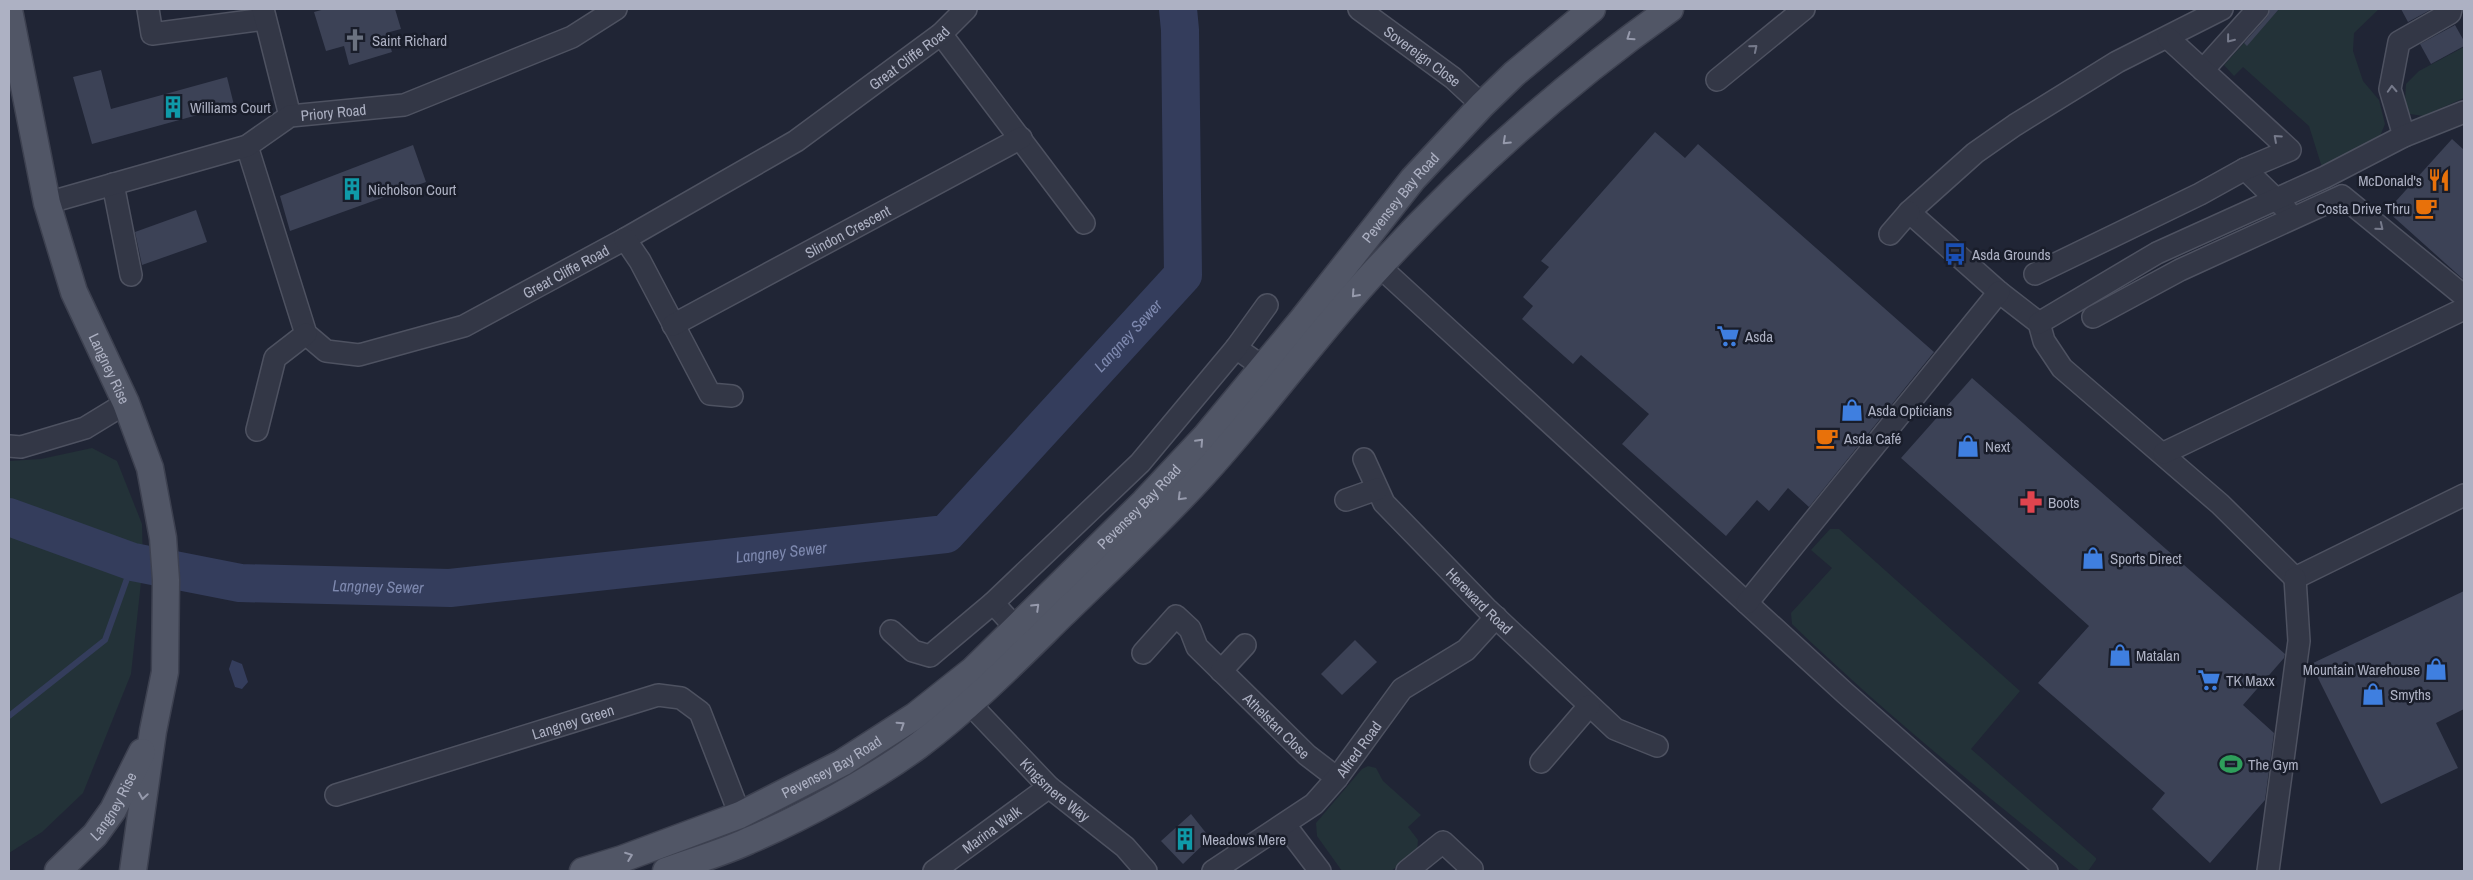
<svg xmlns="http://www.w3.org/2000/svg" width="2473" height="880" font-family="'Archivo Narrow',sans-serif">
<rect width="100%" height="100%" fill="#202535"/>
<g fill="#233238">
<polygon points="2279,9 2379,9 2354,33 2353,51 2363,81 2379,100 2385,124 2378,141 2325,177 2309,126 2243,67 2234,76 2224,65 2244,43 2247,45"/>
<polygon points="2464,47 2464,98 2423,116 2410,114 2405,101 2406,84 2419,71"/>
<polygon points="92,448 117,461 142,524 143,564 131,674 83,793 42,832 9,853 9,461 41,459"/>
<path d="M 1830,529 L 1839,529 L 2020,691 L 1971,749 L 2096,858 L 2096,860 L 2088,871 L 2080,871 C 1982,792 1883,712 1792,624 L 1791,613 L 1832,568 L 1811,550 Z"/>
<polygon points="1368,766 1376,768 1383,781 1421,815 1408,827 1418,840 1417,852 1391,871 1342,871 1317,836 1316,823 1362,769"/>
</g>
<polygon fill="#343d5c" points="232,660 242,664 248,682 242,689 235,687 229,669"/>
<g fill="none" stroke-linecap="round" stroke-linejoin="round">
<polyline stroke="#343d5c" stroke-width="6" points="9,716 105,640 133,562"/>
<path stroke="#343d5c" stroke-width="38" id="s1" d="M 9,517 L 133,562 L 240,583 L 450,588 L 946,534 L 1183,275 L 1180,30 L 1178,9"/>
</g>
<g fill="#3c4256">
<polygon points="325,9 395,9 401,29 386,33 392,52 349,65 344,46 326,51 314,12"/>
<polygon points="2270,9 2279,9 2247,46 2244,43 2267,17"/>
<polygon points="2401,9 2432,9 2408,22"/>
<polygon points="2455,25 2464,41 2464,46 2431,64 2420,44"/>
<polygon points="101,70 111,109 227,77 234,105 92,144 73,77"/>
<polygon points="1655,132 1685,158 1698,144 1934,352 1809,507 1788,488 1769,511 1757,500 1726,536 1622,444 1649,414 1581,355 1573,364 1522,319 1533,306 1523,297 1549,267 1541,261"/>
<polygon points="2452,139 2464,150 2464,280 2387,211"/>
<polygon points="413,145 426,182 290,231 280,196"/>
<polygon points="196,210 207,242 142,265 135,232"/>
<polygon points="1972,378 2285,654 2284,658 2243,705 2274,733 2265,800 2210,863 2152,809 2165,793 2038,683 2089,626 1901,458"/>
<polygon points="2464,591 2464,709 2436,723 2458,768 2381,804 2311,664"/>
<polygon points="1355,640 1377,662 1342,695 1321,674"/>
<polygon points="1191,814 1210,838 1183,864 1161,841"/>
</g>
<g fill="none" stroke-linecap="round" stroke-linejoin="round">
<defs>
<g id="minor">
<polyline points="148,9 152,34 265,19"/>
<polyline points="263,9 290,116"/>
<path id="s2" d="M 1359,9 L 1453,78 L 1482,105"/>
<polyline points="2222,9 2117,62 2015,125 1975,153 1909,212 1999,292 2039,323 2044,341 2062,368 2220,504 2295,578 2464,495"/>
<polyline points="941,34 1084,223"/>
<polyline points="2203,70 2258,9"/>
<polyline points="1717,80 1804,9"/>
<polyline points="2404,136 2390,89 2399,42 2450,13 2451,9"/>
<path id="s3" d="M 247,146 L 306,334 L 326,351 L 359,355 L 464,326 L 625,239 L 796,141 L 941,34 L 966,9"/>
<polyline points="2245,169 2286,209"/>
<polyline points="113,184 131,275"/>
<path id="s4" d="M 47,203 L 247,146 L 290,116 L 404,105 L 572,37 L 616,9"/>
<polyline points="1890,234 1909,212"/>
<polyline points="625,239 640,261 710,394 732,396"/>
<polyline points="1379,266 1845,693 2047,871"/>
<polyline points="2035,274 2200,194 2245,169 2290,150 2168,38"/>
<polyline points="2093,317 2180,270 2342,196 2464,296"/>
<polyline points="2039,323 2157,253 2325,177 2404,136 2464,112"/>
<path id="s5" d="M 673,325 L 1021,138"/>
<polyline points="1236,348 1263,367"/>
<polyline points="257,430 275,358 306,334"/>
<polyline points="9,446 21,447 85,428 126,403"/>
<polyline points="2164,453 2464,309"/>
<path id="s6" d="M 1364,459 L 1384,503 L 1488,610 L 1615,729 L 1657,746"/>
<polyline points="1346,500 1377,489"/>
<polyline points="993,603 1015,627"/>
<polyline points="1747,603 1999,292"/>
<polyline points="891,631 913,651 930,656 993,603 1140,463 1236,348 1267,305"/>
<path id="s7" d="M 1143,653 L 1176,616 L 1190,629 L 1197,647 L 1307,755 L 1337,778"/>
<polyline points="1221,671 1245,645"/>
<path id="s8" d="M 970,704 L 1049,787 L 1125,847 L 1146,871"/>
<polyline points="1541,762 1589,706"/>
<path id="s9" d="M 336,795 L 658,695 L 681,698 L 700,712 L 740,815"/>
<polyline points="1285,825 1320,871"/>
<path id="s10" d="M 934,871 L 1049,787"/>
<path id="s11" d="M 1213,871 L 1314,804 L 1337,778 L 1402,689 L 1466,650 L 1496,617"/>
<polyline points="1407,871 1443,842 1472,869"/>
<polyline points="2268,871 2299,641 2295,578"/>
</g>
<g id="major">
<path id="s12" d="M 9,10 L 47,203 L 74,292 L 126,403 L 150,468 L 163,538 L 166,580 L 165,672 L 153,731 L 133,871"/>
<path id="s13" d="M 58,871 L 95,835 L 113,810 L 142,752"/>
<path id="s14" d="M 583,871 L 622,859 L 740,815 L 842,763 L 915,716 L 973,670 L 1144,502 L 1205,437 L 1302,320 L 1413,179 L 1482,105 L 1514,74 L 1592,9"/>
<path d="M 666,871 C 693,861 722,853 748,841 C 804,817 870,781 918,746 C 970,707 1016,660 1062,615 C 1109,569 1157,525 1201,477 C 1263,410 1316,334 1379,267 C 1467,171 1564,84 1670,9"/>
</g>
</defs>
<use href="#minor" stroke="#4e5261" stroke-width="24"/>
<use href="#major" stroke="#3d4150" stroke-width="29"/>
<use href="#minor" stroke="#333746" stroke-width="21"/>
<use href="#major" stroke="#515666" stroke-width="26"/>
</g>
<defs><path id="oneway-chevron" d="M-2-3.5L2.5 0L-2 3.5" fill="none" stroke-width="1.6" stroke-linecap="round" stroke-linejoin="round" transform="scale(1.25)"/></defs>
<g stroke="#969aac">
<use href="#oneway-chevron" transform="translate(1630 37) rotate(145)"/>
<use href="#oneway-chevron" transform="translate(1506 141) rotate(137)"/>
<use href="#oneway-chevron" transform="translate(1355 294) rotate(132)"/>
<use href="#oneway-chevron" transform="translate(1200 442) rotate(-47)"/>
<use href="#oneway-chevron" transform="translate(1181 497) rotate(135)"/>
<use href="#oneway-chevron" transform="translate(1036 607) rotate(-44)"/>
<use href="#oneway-chevron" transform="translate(901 725) rotate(-33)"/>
<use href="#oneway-chevron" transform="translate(143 796) rotate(99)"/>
<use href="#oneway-chevron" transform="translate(629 856) rotate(-21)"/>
</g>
<g stroke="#767a8b">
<use href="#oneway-chevron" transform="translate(2230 39) rotate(129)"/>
<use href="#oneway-chevron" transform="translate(1754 48) rotate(-40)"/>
<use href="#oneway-chevron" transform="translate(2392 89) rotate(-93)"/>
<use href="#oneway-chevron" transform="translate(2277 138) rotate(-138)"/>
<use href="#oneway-chevron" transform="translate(2380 227) rotate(39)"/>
</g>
<defs>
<symbol id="church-bare" viewBox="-9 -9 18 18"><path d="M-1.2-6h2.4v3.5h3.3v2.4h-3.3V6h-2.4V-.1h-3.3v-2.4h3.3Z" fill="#6b7280" stroke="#191d2a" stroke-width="2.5" paint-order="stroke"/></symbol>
<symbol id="building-bare" viewBox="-9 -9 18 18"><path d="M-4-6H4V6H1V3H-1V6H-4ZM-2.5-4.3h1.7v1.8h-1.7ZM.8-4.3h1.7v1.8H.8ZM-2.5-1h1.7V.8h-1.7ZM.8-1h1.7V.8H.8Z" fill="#0f9aa8" stroke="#191d2a" stroke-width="2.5" paint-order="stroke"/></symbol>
<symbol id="restaurant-bare" viewBox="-9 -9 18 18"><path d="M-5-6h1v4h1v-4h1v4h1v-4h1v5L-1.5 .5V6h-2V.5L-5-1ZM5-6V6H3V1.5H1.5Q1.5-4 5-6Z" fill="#e8710a" stroke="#191d2a" stroke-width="2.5" paint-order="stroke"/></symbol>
<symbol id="cafe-bare" viewBox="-9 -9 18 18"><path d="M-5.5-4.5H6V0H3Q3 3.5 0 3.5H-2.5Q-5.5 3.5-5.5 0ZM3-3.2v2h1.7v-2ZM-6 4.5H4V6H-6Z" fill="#e8710a" stroke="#191d2a" stroke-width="2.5" paint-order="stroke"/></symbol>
<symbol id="bus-bare" viewBox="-9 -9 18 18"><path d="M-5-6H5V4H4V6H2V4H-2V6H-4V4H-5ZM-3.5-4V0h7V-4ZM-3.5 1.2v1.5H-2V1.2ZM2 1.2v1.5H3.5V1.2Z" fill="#1a4fb4" stroke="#191d2a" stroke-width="2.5" paint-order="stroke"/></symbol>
<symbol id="supermarket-bare" viewBox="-9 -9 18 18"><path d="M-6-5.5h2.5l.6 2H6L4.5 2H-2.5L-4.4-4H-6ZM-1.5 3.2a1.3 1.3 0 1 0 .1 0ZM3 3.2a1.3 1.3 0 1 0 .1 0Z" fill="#3f7fe0" stroke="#191d2a" stroke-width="2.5" paint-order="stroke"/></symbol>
<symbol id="shop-bare" viewBox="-9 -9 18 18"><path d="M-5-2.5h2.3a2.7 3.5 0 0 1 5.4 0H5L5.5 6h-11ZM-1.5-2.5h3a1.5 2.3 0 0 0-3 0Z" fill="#3f7fe0" stroke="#191d2a" stroke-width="2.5" paint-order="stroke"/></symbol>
<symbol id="pharmacy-bare" viewBox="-9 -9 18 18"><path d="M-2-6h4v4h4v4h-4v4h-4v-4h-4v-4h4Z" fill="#e0444e" stroke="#191d2a" stroke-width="2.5" paint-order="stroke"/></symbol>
<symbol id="stadium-bare" viewBox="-9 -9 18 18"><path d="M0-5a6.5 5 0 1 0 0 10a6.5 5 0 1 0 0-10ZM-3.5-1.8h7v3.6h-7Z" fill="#2e9e5b" stroke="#191d2a" stroke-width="2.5" paint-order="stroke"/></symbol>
</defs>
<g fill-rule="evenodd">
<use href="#church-bare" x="339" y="24" width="32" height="32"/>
<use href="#building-bare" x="157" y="91" width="32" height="32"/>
<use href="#restaurant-bare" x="2423" y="164" width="32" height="32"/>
<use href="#building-bare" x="336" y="173" width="32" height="32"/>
<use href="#cafe-bare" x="2410" y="192" width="32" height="32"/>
<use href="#bus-bare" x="1939" y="238" width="32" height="32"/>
<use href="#supermarket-bare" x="1712" y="320" width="32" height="32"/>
<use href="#shop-bare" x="1836" y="394" width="32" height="32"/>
<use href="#cafe-bare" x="1811" y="422" width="32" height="32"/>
<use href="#shop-bare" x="1952" y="430" width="32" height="32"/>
<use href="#pharmacy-bare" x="2015" y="486" width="32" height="32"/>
<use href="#shop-bare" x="2077" y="542" width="32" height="32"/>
<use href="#shop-bare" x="2104" y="639" width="32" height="32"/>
<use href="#shop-bare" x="2420" y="653" width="32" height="32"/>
<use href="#supermarket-bare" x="2193" y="664" width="32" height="32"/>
<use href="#shop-bare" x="2357" y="678" width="32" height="32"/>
<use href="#stadium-bare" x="2215" y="748" width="32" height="32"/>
<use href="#building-bare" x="1169" y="823" width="32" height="32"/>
</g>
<g text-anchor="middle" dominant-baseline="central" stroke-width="5" stroke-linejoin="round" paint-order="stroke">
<g font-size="15" fill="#adb1c3" stroke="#191d2a" text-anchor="start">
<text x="372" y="40">Saint Richard</text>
<text x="190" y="107">Williams Court</text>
<text x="2422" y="180" text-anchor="end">McDonald's</text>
<text x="368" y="189">Nicholson Court</text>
<text x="2410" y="208" text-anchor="end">Costa Drive Thru</text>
<text x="1972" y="254">Asda Grounds</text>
<text x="1745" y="336">Asda</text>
<text x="1868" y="410">Asda Opticians</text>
<text x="1844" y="438">Asda Café</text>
<text x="1985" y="446">Next</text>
<text x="2048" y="502">Boots</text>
<text x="2110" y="558">Sports Direct</text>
<text x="2136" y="655">Matalan</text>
<text x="2420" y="669" text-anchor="end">Mountain Warehouse</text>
<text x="2226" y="680">TK Maxx</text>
<text x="2390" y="694">Smyths</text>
<text x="2248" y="764">The Gym</text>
<text x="1202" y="839">Meadows Mere</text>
</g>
<g font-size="15" fill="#adb1c3" stroke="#191d2a">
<text stroke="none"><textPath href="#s2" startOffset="79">Sovereign Close</textPath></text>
<text stroke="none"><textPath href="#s3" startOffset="886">Great Cliffe Road</textPath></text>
<text stroke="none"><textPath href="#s4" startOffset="304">Priory Road</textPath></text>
<text stroke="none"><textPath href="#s14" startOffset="1080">Pevensey Bay Road</textPath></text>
<text stroke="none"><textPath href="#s5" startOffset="198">Slindon Crescent</textPath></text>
<text stroke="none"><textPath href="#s3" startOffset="481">Great Cliffe Road</textPath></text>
<text stroke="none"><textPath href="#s12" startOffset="374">Langney Rise</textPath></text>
<text stroke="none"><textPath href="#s14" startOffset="675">Pevensey Bay Road</textPath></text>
<text stroke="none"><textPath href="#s6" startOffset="185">Hereward Road</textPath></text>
<text stroke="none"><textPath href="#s9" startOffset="248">Langney Green</textPath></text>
<text stroke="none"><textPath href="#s7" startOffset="200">Athelstan Close</textPath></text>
<text stroke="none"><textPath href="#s11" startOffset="192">Alfred Road</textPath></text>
<text stroke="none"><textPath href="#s14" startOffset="270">Pevensey Bay Road</textPath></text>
<text stroke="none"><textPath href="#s8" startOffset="121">Kingsmere Way</textPath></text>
<text stroke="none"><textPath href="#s13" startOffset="86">Langney Rise</textPath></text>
<text stroke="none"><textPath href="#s10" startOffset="71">Marina Walk</textPath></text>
</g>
<g font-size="16" font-style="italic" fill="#7e89af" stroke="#191d2a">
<text stroke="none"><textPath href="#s1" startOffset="1219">Langney Sewer</textPath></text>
<text stroke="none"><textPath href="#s1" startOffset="784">Langney Sewer</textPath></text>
<text stroke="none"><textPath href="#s1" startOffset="379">Langney Sewer</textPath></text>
</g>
</g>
<rect width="2473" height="880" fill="none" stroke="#adb1c3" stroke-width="20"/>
</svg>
